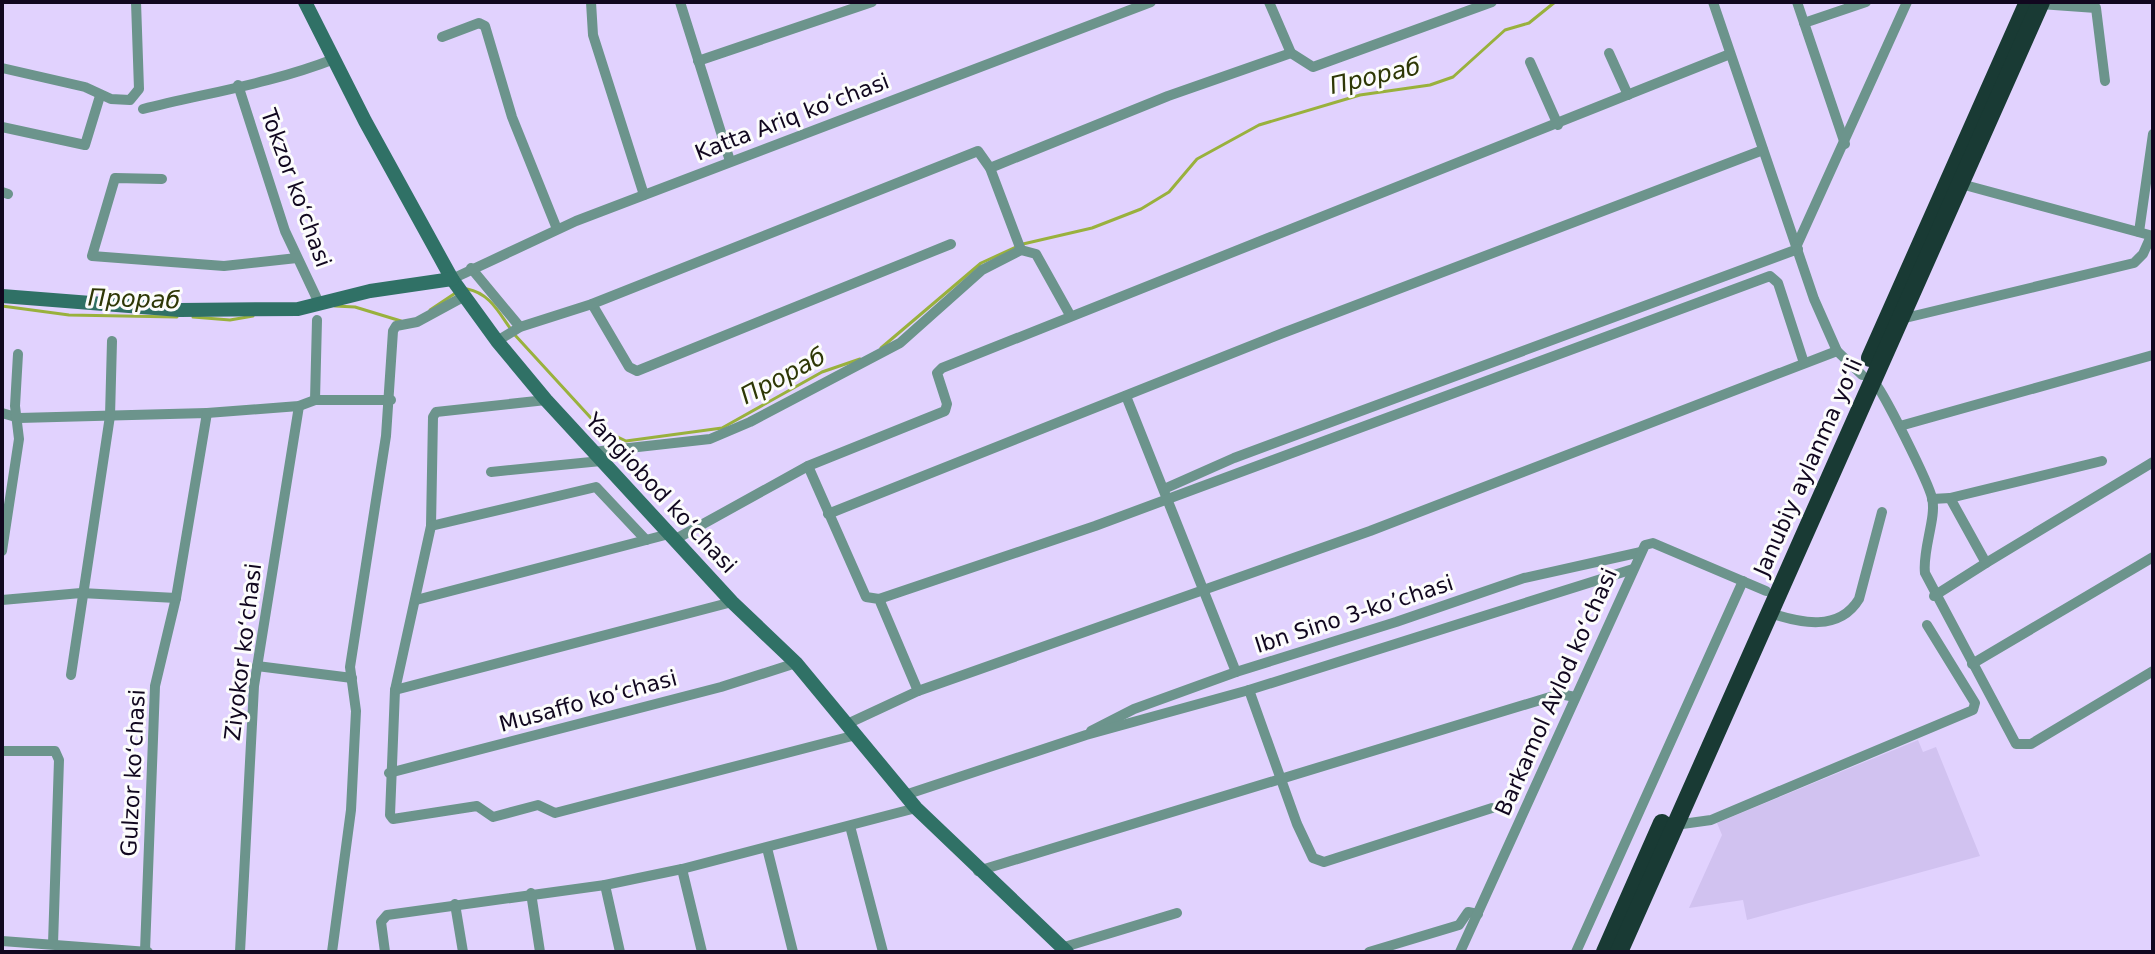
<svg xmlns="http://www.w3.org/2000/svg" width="2155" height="954" font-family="'DejaVu Sans',sans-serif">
<rect width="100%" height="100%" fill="#e1d2fe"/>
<polygon fill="#d1c2f0" points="1918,740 1923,752 1936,747 1980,856 1747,920 1743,900 1689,908 1722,835 1717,823"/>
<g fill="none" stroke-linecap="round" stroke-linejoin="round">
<g stroke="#99b13d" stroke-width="3">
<path d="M 467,289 C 489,293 498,311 510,328"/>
<polyline points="2,306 69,315 177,317"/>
<polyline points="335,306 355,307 401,321"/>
<polyline points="430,310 457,292"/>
<polyline points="193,317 230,320 253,316"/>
<polyline points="514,334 601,429 626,441 722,428 822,372 860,359"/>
<polyline points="881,348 981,263 1023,244 1092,228 1141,209 1169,192 1197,159 1259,125 1360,95 1430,85 1453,77 1505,30 1529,23 1555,2"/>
</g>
<g stroke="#6c948c" stroke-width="10">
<polyline points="591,2 593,35 644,195"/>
<polyline points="680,2 730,161"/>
<polyline points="1269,2 1291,53"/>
<polyline points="1713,2 1814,299 1837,351 1862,375"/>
<polyline points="1797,2 1845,144"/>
<polyline points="2040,4 2096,8 2105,81"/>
<polyline points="1804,23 1866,2"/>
<polyline points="442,37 479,23 485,26 512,117 557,229"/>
<polyline points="1609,53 1628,95"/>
<polyline points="698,61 872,2"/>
<polyline points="1530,62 1558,125"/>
<polyline points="2,68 85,87 111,99 130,100 139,89 136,2"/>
<polyline points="238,85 285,231 319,303"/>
<path d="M 143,109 C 207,93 273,83 334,59"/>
<polyline points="2,127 85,145 100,96"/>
<polyline points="990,168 1168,96 1291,53 1313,67 1492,2"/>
<polyline points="162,179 115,178 92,256 224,266 297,258"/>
<polyline points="1961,184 2153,236"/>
<polyline points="2,192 8,194"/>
<polyline points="2139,232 2153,134"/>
<polyline points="1797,245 1907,2"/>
<polyline points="471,268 520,327"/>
<polyline points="452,279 576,221 1151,2"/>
<polyline points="592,304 629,367 637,371 951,244"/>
<polyline points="1901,319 2134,263 2143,254 2151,236"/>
<polyline points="497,341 520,327 592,304 978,151 990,168 1021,250"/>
<path d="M 1873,381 C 1882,388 1929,484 1932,498 C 1937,517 1922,550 1925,573 L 2016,744 L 2031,744 L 2153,671"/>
<polyline points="1126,396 1236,672"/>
<polyline points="315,400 391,400"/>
<polyline points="546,400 436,412 433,417 431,526 395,690 390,815 393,819 477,806 493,817 538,805 555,813 856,735"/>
<polyline points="2,413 19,418 207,413 176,598 155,686 145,951"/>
<polyline points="207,413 299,406 315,400 317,320"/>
<polyline points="1900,426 2153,355"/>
<polyline points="593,452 710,439 750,422 900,343 982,270 1021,250 1036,254 1070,315"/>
<polyline points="808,466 866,597 879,599 918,691 1370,531 1837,351"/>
<polyline points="491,472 601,461"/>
<polyline points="1164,489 1234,458 1798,249"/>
<polyline points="1950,498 2102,461"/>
<polyline points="1932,499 1950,498 1986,563 2153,462"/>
<polyline points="828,514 1283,333 1763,150"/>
<polyline points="431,526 596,487 646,540"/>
<polyline points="674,540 808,466 945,411 947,404 937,373 942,368 1730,54"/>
<polyline points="2,551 19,439 15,406 18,354"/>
<polyline points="1934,596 1986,563"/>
<polyline points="879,599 1095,526 1770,276 1778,283 1804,363"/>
<polyline points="2,600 81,593 176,598"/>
<polyline points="416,600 669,534"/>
<path d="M 1770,613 C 1800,623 1839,632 1859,599 L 1882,512"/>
<polyline points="1972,664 2153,557"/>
<polyline points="257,666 352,678"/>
<polyline points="71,675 110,416 112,341"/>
<polyline points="395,690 732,602"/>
<polyline points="1249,690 1297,824 1313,858 1324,862 1492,808"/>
<polyline points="847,724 918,691"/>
<polyline points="1091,731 1134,709 1236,672 1396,622 1524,578 1641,552"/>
<polyline points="2,751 55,751 59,760 53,944"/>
<polyline points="389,773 721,687 796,663"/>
<polyline points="905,795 1086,735 1249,690 1633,569"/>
<polyline points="1675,825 1711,820 1973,710 1975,703 1927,625"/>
<polyline points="850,826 883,952"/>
<polyline points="767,848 793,952"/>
<polyline points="682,869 702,952"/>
<polyline points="978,871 1560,694 1575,697"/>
<polyline points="605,885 620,952"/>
<polyline points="531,893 540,952"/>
<polyline points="455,904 463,952"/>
<polyline points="2,941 148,952"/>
<polyline points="1061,948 1177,913"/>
<polyline points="240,952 254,686 299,406"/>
<polyline points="332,952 351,810 356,711 350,667 386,436 393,331 396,326 417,322 463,297"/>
<polyline points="385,952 381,922 387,915 605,885 682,869 916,808"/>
<polyline points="1369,952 1459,925 1468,912 1478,914"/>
<polyline points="1460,952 1645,545 1653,543 1766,591"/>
<polyline points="1576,952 1743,581"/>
</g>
<g stroke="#307166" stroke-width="14">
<polyline points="305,2 365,121 452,279 497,341 546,400 732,602 796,663 916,808 1067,952"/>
<polyline points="2,296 180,310 298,309 370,291 452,279"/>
</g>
<g stroke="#193a34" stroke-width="18">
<polyline points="1870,358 2028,2"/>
<polyline points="1605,952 1662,823"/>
<polyline points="1619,952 2041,2"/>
</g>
</g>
<g text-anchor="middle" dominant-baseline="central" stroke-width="6" stroke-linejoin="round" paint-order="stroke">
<g font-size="22" fill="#11071f" stroke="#fcfcfc">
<text transform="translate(792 117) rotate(-21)">Katta Ariq koʻchasi</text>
<text transform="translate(296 188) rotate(70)">Tokzor koʻchasi</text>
<text transform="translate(1808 467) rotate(-66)">Janubiy aylanma yoʻli</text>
<text transform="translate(661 493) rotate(47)">Yangiobod koʻchasi</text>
<text transform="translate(1354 614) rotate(-18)">Ibn Sino 3-koʼchasi</text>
<text transform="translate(243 652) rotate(-83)">Ziyokor koʻchasi</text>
<text transform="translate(1556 692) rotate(-66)">Barkamol Avlod koʻchasi</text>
<text transform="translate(588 701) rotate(-15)">Musaffo koʻchasi</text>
<text transform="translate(133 773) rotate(-87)">Gulzor koʻchasi</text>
</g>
<g font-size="24" font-style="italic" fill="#2e3706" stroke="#fcfcfc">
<text transform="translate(1375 76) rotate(-13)">Прораб</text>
<text transform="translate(134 299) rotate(2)">Прораб</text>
<text transform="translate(783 376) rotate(-28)">Прораб</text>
</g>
</g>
<rect width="2155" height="954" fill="none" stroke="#11071f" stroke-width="8"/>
</svg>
